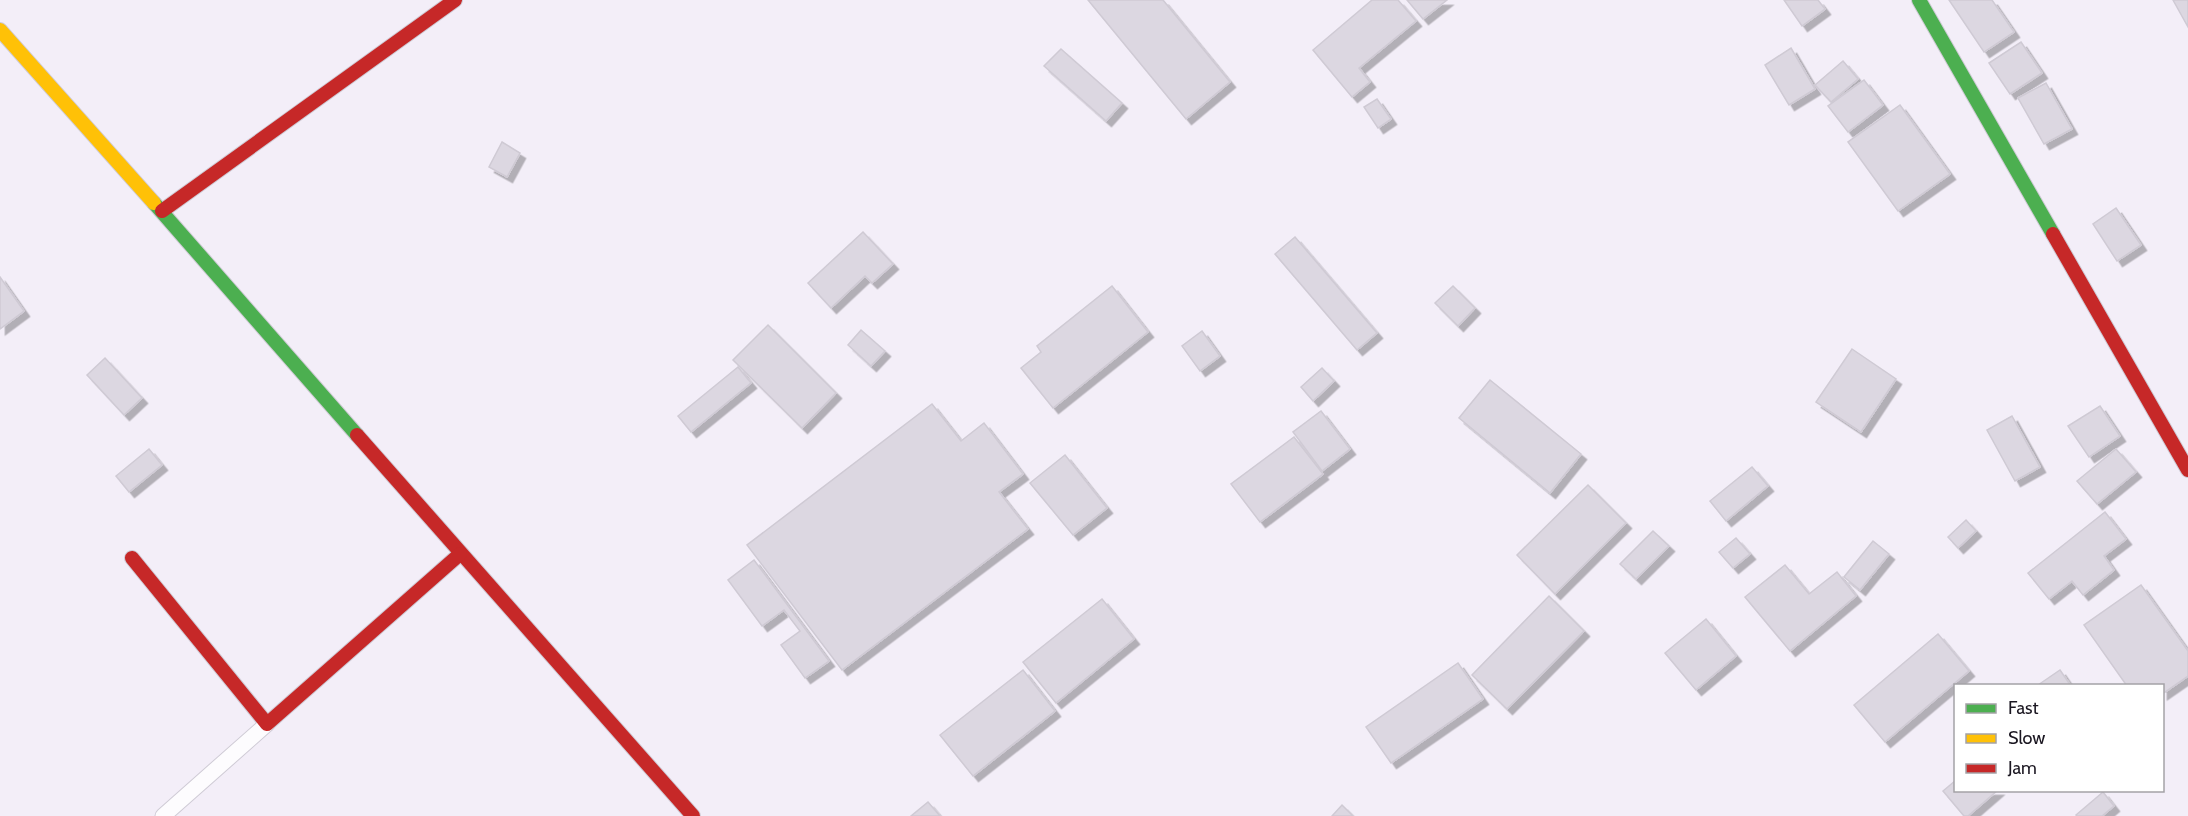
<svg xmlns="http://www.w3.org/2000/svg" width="2188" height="816" font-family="Cabin,sans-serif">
<defs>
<filter id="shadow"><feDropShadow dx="5.5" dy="5.5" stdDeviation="0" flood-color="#0004"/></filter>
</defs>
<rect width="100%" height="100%" fill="#f3eef8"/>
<g fill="#dcd7e1" stroke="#cfcad4" stroke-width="1.5" filter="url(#shadow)">
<polygon points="1088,0 1163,0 1230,82 1186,119"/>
<polygon points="1372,0 1398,0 1416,21 1359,68 1370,82 1352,97 1313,50"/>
<polygon points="1407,0 1447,0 1423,19"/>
<polygon points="1784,0 1818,0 1825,9 1802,26"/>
<polygon points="1949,0 1992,0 2014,32 1984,52"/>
<polygon points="2173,0 2188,0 2188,27"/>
<polygon points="2021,42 2042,73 2010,94 1989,63"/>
<polygon points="1791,48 1815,89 1789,105 1765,65"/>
<polygon points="1061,49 1122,103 1106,121 1044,66"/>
<polygon points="1843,61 1858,79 1831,102 1815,85"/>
<polygon points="1864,80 1883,105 1848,132 1828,106"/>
<polygon points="2046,83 2072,129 2044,144 2018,98"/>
<polygon points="1377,99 1391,119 1378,128 1364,107"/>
<polygon points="1900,105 1950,174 1898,211 1848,142"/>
<polygon points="502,142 520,153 507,177 489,167"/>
<polygon points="2116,208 2141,245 2117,261 2093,224"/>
<polygon points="863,232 893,264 872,283 865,276 831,308 808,283"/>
<polygon points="1295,237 1377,333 1357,350 1275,254"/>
<polygon points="0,277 24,311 0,329"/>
<polygon points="1112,286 1148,332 1053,408 1021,368 1041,352 1037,346"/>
<polygon points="1453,286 1475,308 1458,326 1435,303"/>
<polygon points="768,325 836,393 802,428 733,360"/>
<polygon points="861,330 885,351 871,366 848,345"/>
<polygon points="1202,331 1220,356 1200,371 1182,346"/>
<polygon points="1852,349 1896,379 1861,432 1816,402"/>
<polygon points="105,358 142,398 124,415 87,375"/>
<polygon points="738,367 751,383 691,432 678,416"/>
<polygon points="1322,368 1334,381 1313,401 1301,387"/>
<polygon points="1490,380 1581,454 1550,493 1459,418"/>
<polygon points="932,404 961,441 984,423 1023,474 999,492 1028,529 842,670 747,545"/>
<polygon points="2100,406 2120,436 2089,457 2068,426"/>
<polygon points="1321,411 1350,449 1322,471 1293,432"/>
<polygon points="2012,416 2040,467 2015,481 1987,430"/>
<polygon points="1294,437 1323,474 1260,522 1231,484"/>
<polygon points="149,449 162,465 129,492 116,476"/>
<polygon points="2116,449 2136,472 2097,504 2077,481"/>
<polygon points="1065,455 1107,508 1073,535 1030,483"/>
<polygon points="1752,467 1768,486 1726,521 1710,501"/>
<polygon points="1588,485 1626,523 1555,594 1517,555"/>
<polygon points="2105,512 2126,539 2104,556 2114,570 2083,595 2072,581 2049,599 2028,573"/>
<polygon points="1966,520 1976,531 1958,548 1948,537"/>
<polygon points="1653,531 1669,546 1636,579 1620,564"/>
<polygon points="1736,538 1750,554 1733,568 1719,552"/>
<polygon points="1873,541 1889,554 1860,590 1844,577"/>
<polygon points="754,560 829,661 805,678 781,645 800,631 784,610 762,626 728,580"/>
<polygon points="1785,565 1809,594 1837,572 1856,596 1790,651 1745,597"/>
<polygon points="2141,585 2188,651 2188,676 2162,694 2162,686 2127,686 2084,625"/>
<polygon points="1549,596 1584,631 1507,709 1472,675"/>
<polygon points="1102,599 1134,639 1056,703 1023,662"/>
<polygon points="1706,619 1736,656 1696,690 1665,653"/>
<polygon points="1938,634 1969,671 1885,742 1854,705"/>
<polygon points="1458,663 1483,699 1391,763 1366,727"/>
<polygon points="1023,670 1055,711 973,776 940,735"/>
<polygon points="2060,670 2071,686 2039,686 2038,685"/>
<polygon points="1956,780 1956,790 1998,790 1968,816 1964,816 1943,791"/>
<polygon points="2103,792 2114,806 2102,816 2077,816 2076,815"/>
<polygon points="928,802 940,816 911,816"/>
<polygon points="1342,805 1353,816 1332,816"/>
</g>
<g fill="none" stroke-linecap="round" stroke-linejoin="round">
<defs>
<polyline id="lane" points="163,816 267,724"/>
<g id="fast">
<polyline points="1919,0 2053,234"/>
<polyline points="154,203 357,435"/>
</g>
<polyline id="slow" points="0,30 154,203"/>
<g id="jam">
<polyline points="162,211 455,0"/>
<polyline points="2053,234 2188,470"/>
<polyline points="357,435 693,816"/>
<polyline points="132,558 267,724 460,554"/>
</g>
</defs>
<use href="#lane" stroke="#cfcbd5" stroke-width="17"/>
<use href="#fast" stroke="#cfcbd5" stroke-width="16"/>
<use href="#slow" stroke="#cfcbd5" stroke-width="16"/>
<use href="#jam" stroke="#cfcbd5" stroke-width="16"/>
<use href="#lane" stroke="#fdfcfe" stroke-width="15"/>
<use href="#fast" stroke="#4caf50" stroke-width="14"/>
<use href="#slow" stroke="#ffc107" stroke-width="14"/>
<use href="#jam" stroke="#c62828" stroke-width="14"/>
</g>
<rect x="1954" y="684" width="210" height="108" fill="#ffffff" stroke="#a4a2a6" stroke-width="1.5"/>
<rect x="1966" y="704" width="30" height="9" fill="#4caf50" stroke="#a4a2a6" stroke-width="1.5"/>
<text x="2008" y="714" font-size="18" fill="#1b1721">Fast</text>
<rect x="1966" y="734" width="30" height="9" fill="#ffc107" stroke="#a4a2a6" stroke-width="1.5"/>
<text x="2008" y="744" font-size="18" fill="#1b1721">Slow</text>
<rect x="1966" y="764" width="30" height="9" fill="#c62828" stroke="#a4a2a6" stroke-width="1.5"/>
<text x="2008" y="774" font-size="18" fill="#1b1721">Jam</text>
</svg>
